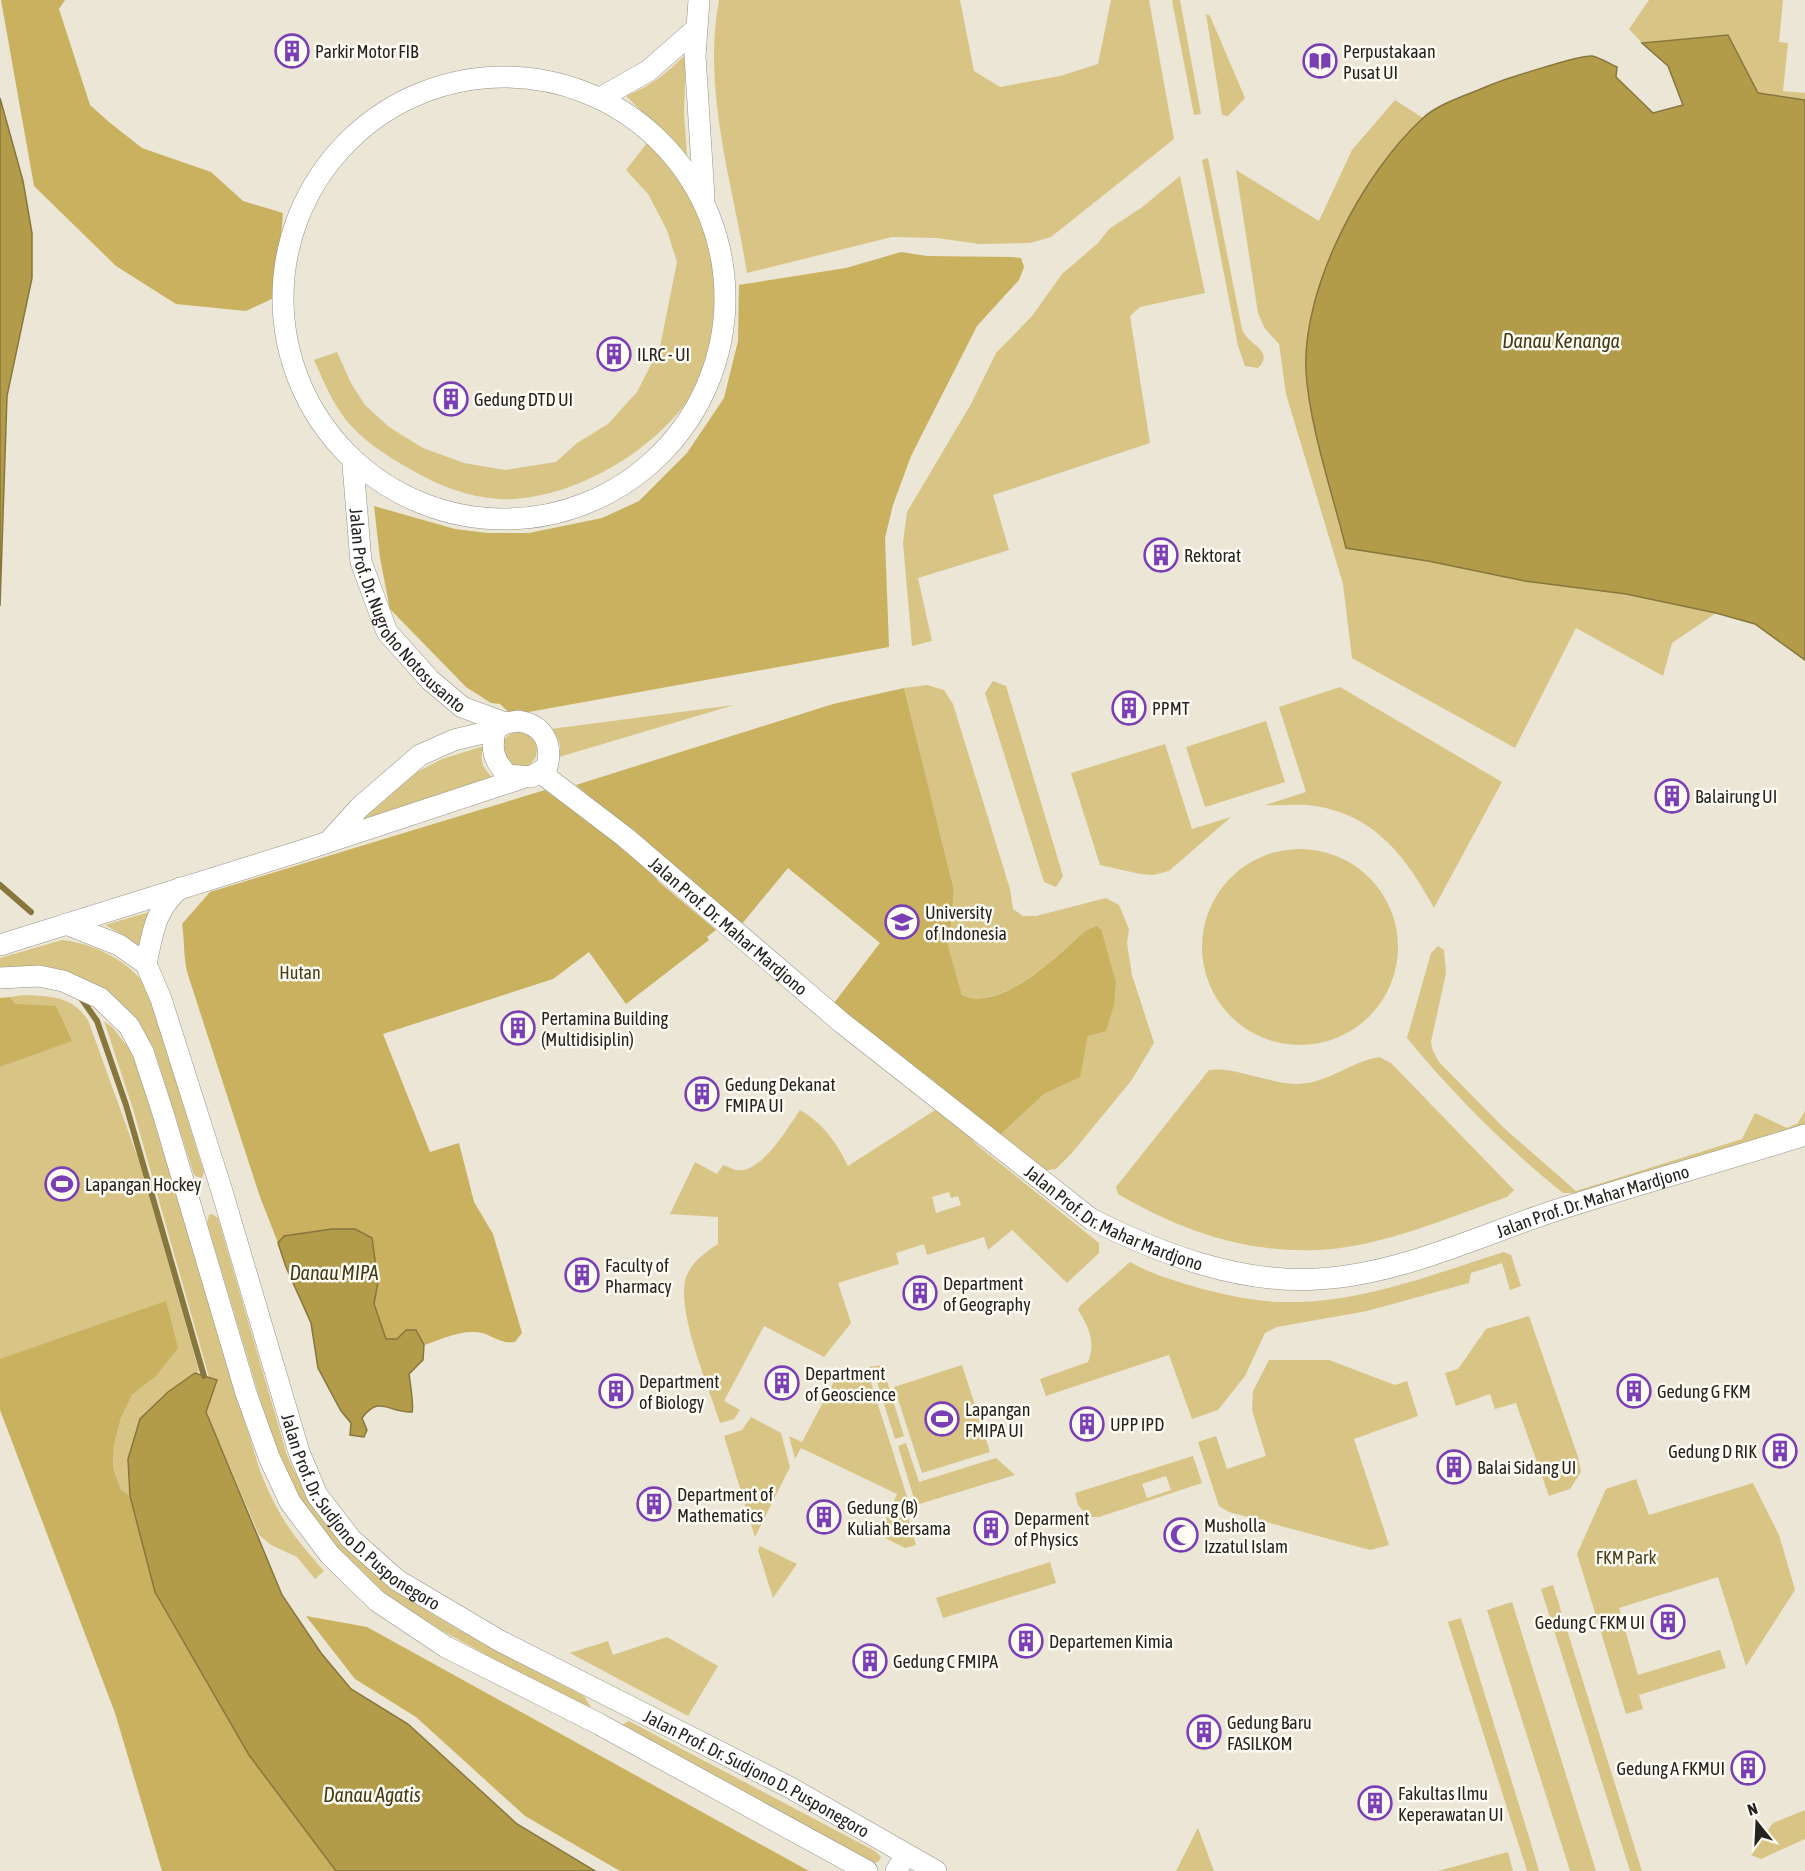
<svg xmlns="http://www.w3.org/2000/svg" width="1805" height="1871" font-family="'Asap Condensed',sans-serif">
<rect width="100%" height="100%" fill="#f0eee5"/>
<rect fill="#ebe6d5" x="0" y="0" width="1805" height="1871"/>
<g fill="#d8c585" fill-rule="evenodd">
<path d="M 719,0 L 960,0 L 974,71 L 1000,87 L 1060,76 L 1098,64 L 1111,0 L 1149,0 L 1174,139 L 1051,237 L 1030,243 L 979,244 L 937,238 L 892,237 L 747,273 C 733,184 702,91 719,0 Z"/>
<polygon points="1172,0 1180,0 1201,114 1194,115"/>
<polygon points="1649,0 1783,0 1779,42 1788,43 1783,91 1805,93 1805,100 1758,93 1728,35 1642,43 1629,29"/>
<polygon points="1206,14 1210,16 1245,98 1228,116 1222,115"/>
<path d="M 686,54 L 684,113 L 687,156 L 626,96 C 651,86 667,73 686,54 Z"/>
<polygon points="1395,100 1423,118 1405,138 1309,327 1306,371 1317,435 1346,548 1428,561 1525,581 1626,594 1716,613 1672,643 1663,676 1576,628 1515,748 1352,658 1343,584 1286,394 1279,344 1265,329 1258,313 1236,170 1319,221 1352,150"/>
<path d="M 647,143 C 665,161 683,180 695,203 C 717,248 723,323 704,371 C 676,441 574,503 499,499 C 467,497 437,485 410,469 C 387,456 362,440 346,420 C 332,402 323,380 314,360 L 337,352 L 351,383 L 365,405 L 389,427 L 423,448 L 464,463 L 505,470 L 556,462 L 577,443 L 608,424 L 637,392 L 660,347 L 677,262 L 667,230 L 648,194 L 626,170 Z"/>
<path d="M 1208,158 L 1242,329 C 1247,345 1276,350 1258,368 L 1245,366 L 1238,346 L 1202,160 Z"/>
<polygon points="1180,176 1205,293 1140,307 1130,316 1150,443 993,495 1009,550 918,578 932,641 912,646 903,543 907,512 971,404 996,353 1032,316 1062,274 1098,243 1109,229 1141,208"/>
<polygon points="993,681 1006,686 1063,876 1056,887 1044,882 985,693"/>
<path d="M 927,685 L 944,690 L 953,704 L 1010,889 L 1013,909 L 1023,916 L 1036,916 L 1106,898 L 1119,905 L 1129,929 L 1127,943 L 1132,975 L 1154,1043 L 1131,1081 L 1071,1154 L 1056,1169 L 1040,1171 L 998,1137 L 1044,1094 L 1079,1077 L 1088,1036 L 1116,982 L 1102,931 L 1085,931 C 1058,955 1001,1012 962,995 L 946,938 L 951,927 L 954,890 L 904,688 Z"/>
<path d="M 1340,687 L 1502,782 L 1434,908 C 1406,857 1376,816 1316,806 C 1300,803 1281,806 1265,805 L 1306,792 L 1279,707 Z"/>
<path d="M 734,705 L 559,757 C 562,745 559,738 551,729 Z"/>
<polygon points="1266,721 1285,782 1205,807 1186,747"/>
<circle cx="519" cy="750" r="18"/>
<polygon points="1165,744 1192,829 1231,817 1169,871 1153,875 1140,874 1100,865 1071,773"/>
<path d="M 484,746 C 478,761 484,771 496,780 L 349,826 L 413,774 L 442,759 Z"/>
<circle cx="1300" cy="947" r="98"/>
<polygon points="149,912 139,949 128,938 105,925"/>
<path d="M 62,940 C 91,943 124,958 143,982 C 159,1002 164,1036 171,1060 C 181,1097 192,1135 204,1172 L 202,1178 L 195,1176 L 193,1172 L 154,1049 L 123,1005 L 104,989 L 0,971 L 0,958 Z"/>
<path d="M 1438,946 L 1444,950 L 1446,973 L 1431,1042 L 1433,1051 L 1439,1062 L 1504,1128 L 1576,1191 L 1742,1139 L 1755,1113 L 1787,1128 L 1798,1123 L 1805,1111 L 1805,1127 L 1578,1193 L 1563,1193 C 1507,1148 1453,1094 1407,1038 L 1431,953 Z"/>
<path d="M 23,995 C 50,996 72,996 88,1020 L 139,1161 L 199,1371 L 168,1392 L 128,1459 L 130,1496 L 121,1490 L 113,1468 L 114,1445 L 121,1418 L 132,1395 L 156,1376 L 0,1359 L 0,1067 L 72,1040 L 14,1004 L 10,997 Z"/>
<path d="M 104,1021 L 113,1028 L 134,1055 L 260,1471 C 278,1516 292,1535 324,1571 L 315,1579 L 297,1557 L 271,1545 L 259,1535 L 206,1412 L 217,1380 L 209,1377 L 133,1109 Z"/>
<path d="M 1379,1057 L 1391,1063 L 1514,1190 L 1507,1197 C 1447,1218 1382,1247 1318,1250 C 1244,1253 1180,1230 1118,1194 L 1116,1187 L 1209,1070 C 1233,1066 1267,1083 1296,1084 C 1327,1084 1350,1062 1379,1057 Z"/>
<path d="M 943,1105 L 976,1144 L 1099,1243 L 1099,1253 L 1067,1283 L 1012,1230 L 988,1250 L 984,1237 L 927,1255 L 924,1244 L 896,1253 L 899,1264 L 838,1283 L 851,1323 L 824,1357 L 764,1326 L 724,1401 L 740,1410 L 734,1419 L 720,1423 C 709,1388 678,1316 685,1281 C 689,1264 704,1253 718,1244 L 718,1217 L 670,1214 L 695,1162 L 717,1174 L 723,1165 C 727,1166 732,1169 736,1170 C 761,1175 788,1127 800,1110 C 822,1122 837,1143 848,1166 ZM 949,1192 L 951,1198 L 958,1196 L 961,1205 L 936,1213 L 932,1197 Z"/>
<path d="M 212,1214 L 218,1218 L 287,1455 C 344,1587 466,1632 584,1696 L 591,1707 L 586,1710 L 441,1630 L 372,1586 L 307,1514 L 280,1458 L 262,1406 L 207,1223 L 209,1215 Z"/>
<path d="M 1504,1252 L 1511,1255 L 1521,1286 L 1510,1290 L 1502,1263 L 1471,1273 L 1469,1283 L 1367,1311 L 1277,1327 L 1265,1333 L 1245,1376 L 1218,1410 L 1192,1419 L 1169,1355 L 1046,1396 L 1040,1379 L 1088,1362 C 1096,1343 1089,1327 1078,1310 L 1080,1306 L 1130,1262 C 1151,1274 1175,1281 1199,1288 C 1226,1295 1256,1302 1285,1302 C 1358,1304 1434,1274 1504,1252 Z"/>
<polygon points="1529,1316 1578,1457 1581,1472 1570,1489 1549,1496 1516,1403 1495,1409 1490,1394 1456,1406 1445,1373 1458,1369 1486,1329"/>
<polygon points="1269,1360 1329,1360 1395,1385 1407,1381 1418,1416 1354,1439 1389,1545 1370,1550 1229,1512 1219,1506 1198,1442 1216,1436 1227,1469 1266,1456 1252,1410 1253,1391"/>
<polygon points="882,1365 904,1436 895,1439 873,1369 868,1367"/>
<polygon points="962,1365 990,1452 922,1473 894,1387"/>
<polygon points="848,1367 869,1376 909,1503 905,1507 916,1545 905,1548 879,1535 897,1494 801,1448 795,1459 789,1436 802,1442 837,1376 843,1378"/>
<polygon points="751,1417 781,1433 790,1467 755,1537 724,1436 742,1430"/>
<polygon points="906,1443 919,1482 996,1458 1015,1475 916,1505 898,1446"/>
<path d="M 1193,1456 L 1202,1483 L 1099,1517 L 1088,1517 L 1078,1505 L 1075,1493 ZM 1166,1476 L 1171,1490 L 1147,1498 L 1142,1484 Z"/>
<polygon points="1636,1479 1649,1515 1753,1483 1779,1535 1795,1590 1746,1666 1718,1577 1619,1608 1638,1675 1720,1650 1726,1668 1639,1695 1643,1709 1626,1714 1577,1554 1606,1489"/>
<polygon points="760,1546 797,1564 773,1598 758,1550"/>
<polygon points="1050,1562 1056,1583 943,1618 936,1598"/>
<polygon points="1553,1585 1642,1871 1630,1871 1541,1589"/>
<polygon points="1512,1602 1596,1871 1570,1871 1487,1610"/>
<polygon points="1461,1618 1529,1837 1539,1871 1527,1871 1448,1622"/>
<polygon points="667,1637 718,1666 688,1716 570,1653 608,1641 613,1655"/>
<polygon points="629,1721 875,1851 881,1857 879,1861 875,1863 792,1822 621,1725"/>
<polygon points="1805,1810 1805,1839 1761,1859 1751,1855 1773,1823"/>
<polygon points="1198,1828 1214,1871 1176,1871"/>
<polygon points="1508,1852 1513,1871 1438,1871"/>
</g>
<g fill="#c9b160">
<polygon points="1,0 65,0 59,9 90,105 109,122 142,148 211,172 243,201 283,213 276,297 246,311 176,304 116,266 34,186"/>
<polygon points="901,252 927,256 1013,257 1021,258 1024,267 1019,280 977,326 911,456 893,505 885,538 889,647 512,715 500,704 491,703 466,687 390,609 380,558 374,506 455,529 487,533 529,533 602,518 639,501 687,453 724,398 738,341 739,285 846,268"/>
<path d="M 904,688 L 954,890 L 951,927 L 946,938 L 962,995 C 1001,1013 1058,955 1085,931 L 1097,926 L 1102,931 L 1116,982 L 1114,1005 L 1106,1031 L 1088,1036 L 1080,1077 L 1044,1094 L 998,1137 L 834,1003 L 880,943 L 788,868 L 741,925 L 576,785 L 833,704 Z"/>
<path d="M 545,790 L 644,863 L 659,882 L 716,930 L 707,937 L 709,940 L 626,1004 L 589,952 L 553,979 L 383,1034 L 430,1152 L 459,1143 L 474,1202 L 493,1234 L 522,1333 L 515,1342 C 499,1345 490,1332 475,1332 C 457,1331 440,1340 424,1345 L 416,1330 L 406,1330 L 397,1339 L 386,1339 L 374,1304 L 378,1282 L 355,1229 L 284,1236 L 278,1243 L 260,1197 L 188,975 C 183,958 185,942 182,924 L 210,892 Z"/>
<polygon points="10,997 15,1004 56,1006 72,1041 0,1067 0,998"/>
<polygon points="166,1301 178,1348 156,1376 132,1395 121,1418 114,1445 113,1468 121,1490 130,1496 155,1592 249,1755 336,1871 162,1871 115,1713 0,1410 0,1359"/>
<polygon points="306,1616 367,1627 809,1871 620,1871 525,1816 416,1717 355,1679"/>
</g>
<g fill="#b29b49" stroke="#87773c" stroke-width="1.5">
<path d="M 1728,35 L 1758,93 L 1805,100 L 1805,660 L 1755,624 L 1716,613 L 1626,594 L 1525,581 L 1428,561 L 1346,548 C 1333,495 1309,425 1306,371 C 1302,288 1362,174 1423,118 C 1439,103 1468,95 1488,86 C 1502,80 1579,55 1592,56 C 1599,57 1610,64 1617,67 L 1616,77 L 1653,113 L 1683,105 L 1668,66 L 1642,43 Z"/>
<polygon points="0,98 23,181 32,233 32,278 7,396 0,606"/>
<path d="M 332,1229 L 355,1229 L 372,1238 L 378,1282 L 374,1304 L 386,1339 L 397,1339 L 406,1330 L 416,1330 L 424,1345 L 423,1360 L 409,1374 C 410,1381 414,1406 412,1412 C 388,1413 380,1394 362,1418 L 367,1430 L 364,1437 L 350,1435 L 351,1423 L 341,1411 L 318,1368 L 311,1323 L 286,1267 L 278,1243 L 284,1236 Z"/>
<polygon points="195,1373 217,1380 206,1412 282,1595 321,1653 351,1689 408,1724 517,1824 595,1871 336,1871 249,1755 155,1592 130,1496 128,1459 140,1419 168,1392"/>
</g>
<g fill="none" stroke-linecap="round" stroke-linejoin="round">
<g stroke="#87773c" stroke-width="6">
<polyline points="0,885 31,912"/>
<polyline points="81,998 97,1021 126,1105 204,1376"/>
</g>
<defs>
<g id="minor">
<polyline points="699,0 695,56 704,197"/>
<circle cx="504" cy="298" r="221"/>
<polyline points="600,98 648,71 696,29"/>
<path id="s1" d="M 353,465 L 361,562 L 387,632 L 430,680 L 462,707 L 505,723"/>
<path d="M 519,721 C 543,725 553,743 547,767 L 531,777 L 508,775 C 493,761 491,749 495,730 L 505,723 Z"/>
<path id="s2" d="M 541,773 L 625,837 L 841,1022 L 1091,1219 C 1159,1253 1239,1284 1317,1279 C 1397,1275 1474,1238 1548,1213 C 1633,1185 1720,1162 1805,1135"/>
<polyline points="331,839 360,807 420,755 454,740 495,730"/>
<path id="s3" d="M 66,924 L 119,945 L 146,964 L 161,999 L 221,1188 L 299,1452 L 317,1495 L 351,1539 L 397,1580 L 500,1641 L 789,1787 L 936,1871"/>
<polyline points="0,945 307,849 522,778"/>
<path d="M 146,964 C 153,932 154,911 180,888"/>
<polyline points="0,978 39,976 63,981 100,998 129,1026 143,1052 163,1113 246,1393 269,1457 290,1502 330,1555 377,1601 446,1647 599,1724 867,1871"/>
<polyline points="896,1871 906,1855"/>
</g>
</defs>
<use href="#minor" stroke="#949189" stroke-width="22"/>
<use href="#minor" stroke="#fff" stroke-width="21"/>
</g>
<defs>
<symbol id="building-ring" viewBox="-11 -11 22 22"><circle r="9.5" fill="#fefbf2" stroke="#7a3fb4" stroke-width="1.5"/><path d="M-4-6H4V6H1V3H-1V6H-4ZM-2.5-4.3h1.7v1.8h-1.7ZM.8-4.3h1.7v1.8H.8ZM-2.5-1h1.7V.8h-1.7ZM.8-1h1.7V.8H.8Z" fill="#7a3fb4"/></symbol>
<symbol id="library-ring" viewBox="-11 -11 22 22"><circle r="9.5" fill="#fefbf2" stroke="#7a3fb4" stroke-width="1.5"/><path d="M-6-4Q-3-5.5-.7-3.5V5Q-3 3-6 4ZM6-4Q3-5.5 .7-3.5V5Q3 3 6 4Z" fill="#7a3fb4"/></symbol>
<symbol id="university-ring" viewBox="-11 -11 22 22"><circle r="9.5" fill="#fefbf2" stroke="#7a3fb4" stroke-width="1.5"/><path d="M0-5L7-2L0 1L-7-2ZM-4 1L0 2.5L4 1V4Q0 6-4 4Z" fill="#7a3fb4"/></symbol>
<symbol id="stadium-ring" viewBox="-11 -11 22 22"><circle r="9.5" fill="#fefbf2" stroke="#7a3fb4" stroke-width="1.5"/><path d="M0-5a6.5 5 0 1 0 0 10a6.5 5 0 1 0 0-10ZM-3.5-1.8h7v3.6h-7Z" fill="#7a3fb4"/></symbol>
<symbol id="mosque-ring" viewBox="-11 -11 22 22"><circle r="9.5" fill="#fefbf2" stroke="#7a3fb4" stroke-width="1.5"/><path d="M3.5-4.9A6 6 0 1 0 3.5 4.9A5 5 0 1 1 3.5-4.9Z" fill="#7a3fb4"/></symbol>
</defs>
<g fill-rule="evenodd">
<use href="#building-ring" x="273" y="32" width="38" height="38"/>
<use href="#library-ring" x="1301" y="42" width="38" height="38"/>
<use href="#building-ring" x="595" y="335" width="38" height="38"/>
<use href="#building-ring" x="432" y="380" width="38" height="38"/>
<use href="#building-ring" x="1142" y="536" width="38" height="38"/>
<use href="#building-ring" x="1110" y="689" width="38" height="38"/>
<use href="#building-ring" x="1653" y="777" width="38" height="38"/>
<use href="#university-ring" x="883" y="903" width="38" height="38"/>
<use href="#building-ring" x="499" y="1009" width="38" height="38"/>
<use href="#building-ring" x="683" y="1075" width="38" height="38"/>
<use href="#stadium-ring" x="43" y="1165" width="38" height="38"/>
<use href="#building-ring" x="563" y="1256" width="38" height="38"/>
<use href="#building-ring" x="901" y="1274" width="38" height="38"/>
<use href="#building-ring" x="763" y="1364" width="38" height="38"/>
<use href="#building-ring" x="597" y="1372" width="38" height="38"/>
<use href="#building-ring" x="1615" y="1372" width="38" height="38"/>
<use href="#stadium-ring" x="923" y="1400" width="38" height="38"/>
<use href="#building-ring" x="1068" y="1405" width="38" height="38"/>
<use href="#building-ring" x="1761" y="1432" width="38" height="38"/>
<use href="#building-ring" x="1435" y="1448" width="38" height="38"/>
<use href="#building-ring" x="635" y="1485" width="38" height="38"/>
<use href="#building-ring" x="805" y="1498" width="38" height="38"/>
<use href="#building-ring" x="972" y="1509" width="38" height="38"/>
<use href="#mosque-ring" x="1162" y="1516" width="38" height="38"/>
<use href="#building-ring" x="1649" y="1603" width="38" height="38"/>
<use href="#building-ring" x="1007" y="1622" width="38" height="38"/>
<use href="#building-ring" x="851" y="1642" width="38" height="38"/>
<use href="#building-ring" x="1185" y="1713" width="38" height="38"/>
<use href="#building-ring" x="1729" y="1749" width="38" height="38"/>
<use href="#building-ring" x="1356" y="1784" width="38" height="38"/>
</g>
<g text-anchor="middle" dominant-baseline="central" stroke-width="5" stroke-linejoin="round" paint-order="stroke">
<g font-size="18" fill="#24231f" stroke="#fefbf2" text-anchor="start">
<text x="315" y="51">Parkir Motor FIB</text>
<text x="1343" y="51">Perpustakaan<tspan x="1343" dy="21">Pusat UI</tspan></text>
<text x="637" y="354">ILRC - UI</text>
<text x="474" y="399">Gedung DTD UI</text>
<text x="1184" y="555">Rektorat</text>
<text x="1152" y="708">PPMT</text>
<text x="1695" y="796">Balairung UI</text>
<text x="925" y="912">University<tspan x="925" dy="21">of Indonesia</tspan></text>
<text x="541" y="1018">Pertamina Building<tspan x="541" dy="21">(Multidisiplin)</tspan></text>
<text x="725" y="1084">Gedung Dekanat<tspan x="725" dy="21">FMIPA UI</tspan></text>
<text x="85" y="1184">Lapangan Hockey</text>
<text x="605" y="1265">Faculty of<tspan x="605" dy="21">Pharmacy</tspan></text>
<text x="943" y="1283">Department<tspan x="943" dy="21">of Geography</tspan></text>
<text x="805" y="1373">Department<tspan x="805" dy="21">of Geoscience</tspan></text>
<text x="639" y="1381">Department<tspan x="639" dy="21">of Biology</tspan></text>
<text x="1657" y="1391">Gedung G FKM</text>
<text x="965" y="1409">Lapangan<tspan x="965" dy="21">FMIPA UI</tspan></text>
<text x="1110" y="1424">UPP IPD</text>
<text x="1757" y="1451" text-anchor="end">Gedung D RIK</text>
<text x="1477" y="1467">Balai Sidang UI</text>
<text x="677" y="1494">Department of<tspan x="677" dy="21">Mathematics</tspan></text>
<text x="847" y="1507">Gedung (B)<tspan x="847" dy="21">Kuliah Bersama</tspan></text>
<text x="1014" y="1518">Deparment<tspan x="1014" dy="21">of Physics</tspan></text>
<text x="1204" y="1525">Musholla<tspan x="1204" dy="21">Izzatul Islam</tspan></text>
<text x="1645" y="1622" text-anchor="end">Gedung C FKM UI</text>
<text x="1049" y="1641">Departemen Kimia</text>
<text x="893" y="1661">Gedung C FMIPA</text>
<text x="1227" y="1722">Gedung Baru<tspan x="1227" dy="21">FASILKOM</tspan></text>
<text x="1725" y="1768" text-anchor="end">Gedung A FKMUI</text>
<text x="1398" y="1793">Fakultas Ilmu<tspan x="1398" dy="21">Keperawatan UI</tspan></text>
</g>
<g font-size="18" fill="#24231f" stroke="#fefbf2">
<text stroke="none"><textPath href="#s1" startOffset="162">Jalan Prof. Dr. Nugroho Notosusanto</textPath></text>
<text stroke="none"><textPath href="#s2" startOffset="242">Jalan Prof. Dr. Mahar Mardjono</textPath></text>
<text stroke="none"><textPath href="#s2" startOffset="1232">Jalan Prof. Dr. Mahar Mardjono</textPath></text>
<text stroke="none"><textPath href="#s2" startOffset="728">Jalan Prof. Dr. Mahar Mardjono</textPath></text>
<text stroke="none"><textPath href="#s3" startOffset="688">Jalan Prof. Dr. Sudjono D. Pusponegoro</textPath></text>
<text stroke="none"><textPath href="#s3" startOffset="1174">Jalan Prof. Dr. Sudjono D. Pusponegoro</textPath></text>
</g>
<g font-size="18" fill="#473d19" stroke="#fefbf2">
<text x="300" y="972">Hutan</text>
<text x="1626" y="1557">FKM Park</text>
</g>
<g font-size="20" font-style="italic" fill="#433915" stroke="#fefbf2">
<text x="1561" y="340">Danau Kenanga</text>
<text x="334" y="1272">Danau MIPA</text>
<text x="372" y="1794">Danau Agatis</text>
</g>
</g>
<g transform="translate(1757 1823) rotate(342)" stroke="#fefbf2" stroke-width="4.5" paint-order="stroke">
<path d="M0-4.5L10 22L0 15L-10 22Z" fill="#24231f"/>
<text y="-9" font-size="16" font-weight="bold" text-anchor="middle" fill="#24231f">N</text>
</g>
</svg>
